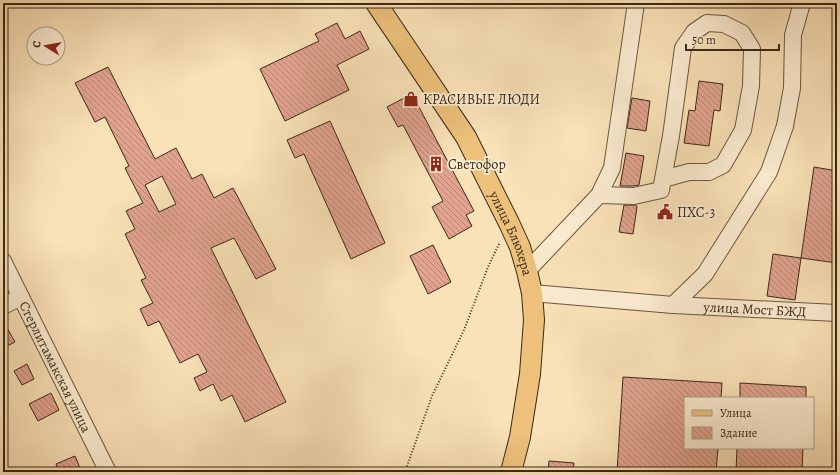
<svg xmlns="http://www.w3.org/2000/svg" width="840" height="475" font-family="Alegreya,serif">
<defs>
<pattern id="building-back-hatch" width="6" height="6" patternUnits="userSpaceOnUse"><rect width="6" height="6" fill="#e2a38f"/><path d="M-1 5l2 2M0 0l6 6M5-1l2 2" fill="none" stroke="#b88574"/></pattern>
</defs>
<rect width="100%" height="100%" fill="#fae2b8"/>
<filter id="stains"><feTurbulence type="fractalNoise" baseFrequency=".005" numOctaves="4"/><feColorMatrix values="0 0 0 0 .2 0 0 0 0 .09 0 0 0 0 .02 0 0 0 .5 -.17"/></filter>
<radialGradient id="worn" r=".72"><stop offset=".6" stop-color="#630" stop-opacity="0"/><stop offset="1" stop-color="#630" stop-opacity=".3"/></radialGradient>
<g fill="url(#building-back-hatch)" stroke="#3c2815" fill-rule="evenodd">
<polygon points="337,23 345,39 360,31 369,49 337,65 349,90 285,121 260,69 319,41 315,34"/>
<path d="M 108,67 L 155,159 L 176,148 L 192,179 L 202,174 L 214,198 L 233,188 L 276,269 L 256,279 L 234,238 L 211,248 L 286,402 L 245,422 L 232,395 L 221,401 L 213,384 L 200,391 L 194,378 L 207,372 L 198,354 L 180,363 L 159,321 L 148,326 L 140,309 L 153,303 L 141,280 L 146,278 L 125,234 L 135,229 L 126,211 L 143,203 L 125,168 L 129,166 L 105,117 L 95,122 L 75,83 ZM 162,176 L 176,204 L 159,212 L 145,185 Z"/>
<polygon points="699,81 723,84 720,111 714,110 709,146 684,143 689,110 695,111"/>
<polygon points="412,94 474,211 466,215 472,226 449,239 432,207 443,201 403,125 398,127 387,107"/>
<polygon points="632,98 650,101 646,131 627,128"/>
<polygon points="330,121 385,243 351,259 304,154 295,158 287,140"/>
<polygon points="626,153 644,156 639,185 633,186 620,186"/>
<polygon points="814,167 837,171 837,263 801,258"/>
<polygon points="624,205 636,205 637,207 633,234 619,232"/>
<polygon points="433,245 451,282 428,294 410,256"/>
<polygon points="773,254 801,258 795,300 767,296"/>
<polygon points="3,321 15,342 3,348"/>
<polygon points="27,364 34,379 22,385 14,371"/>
<polygon points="623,377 722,383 721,398 685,398 685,448 718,448 716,472 617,472"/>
<polygon points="740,383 806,387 806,398 740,398"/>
<polygon points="51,393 59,410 38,421 29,404"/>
<polygon points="737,448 803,448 802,472 736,472"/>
<polygon points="75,456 80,468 71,472 59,472 56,464"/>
<polygon points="549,461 574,463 573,472 548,472"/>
</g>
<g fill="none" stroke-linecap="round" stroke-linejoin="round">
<defs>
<g id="minor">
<polyline points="599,195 634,196 661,190 663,179 671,136 683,48 694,32 707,23 724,24 742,33 752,49 751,86 743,130 723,165 709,172 689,172 663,179"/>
<path id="s1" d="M 3,261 L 108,472"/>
<polyline points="527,271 599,195 612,168 636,3"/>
<polyline points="532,293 673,305 705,274 769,172 785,126 792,88 793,35 802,3"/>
<path id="s2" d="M 673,305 L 837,313"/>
<polyline points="3,306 21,297"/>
</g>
<g id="major">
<path id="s3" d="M 376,3 L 466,137 L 509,223 L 520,247 L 527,271 L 532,293 L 534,320 L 530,374 L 520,437 L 511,472"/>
</g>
</defs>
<use href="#minor" stroke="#6c563e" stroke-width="18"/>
<use href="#major" stroke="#3c2815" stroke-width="22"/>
<polyline stroke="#3c2815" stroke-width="2" stroke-dasharray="1 2" stroke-linecap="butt" points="405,472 432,396 464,330 488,267 500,242"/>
<use href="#minor" stroke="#fcecd1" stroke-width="16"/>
<use href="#major" stroke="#edc17c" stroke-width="20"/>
</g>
<defs>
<symbol id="shop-bare" viewBox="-9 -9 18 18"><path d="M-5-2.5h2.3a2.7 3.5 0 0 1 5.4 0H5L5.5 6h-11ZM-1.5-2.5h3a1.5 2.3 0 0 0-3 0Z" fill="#8f2418" stroke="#fcecd1" stroke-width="2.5" paint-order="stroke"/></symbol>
<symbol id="building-bare" viewBox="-9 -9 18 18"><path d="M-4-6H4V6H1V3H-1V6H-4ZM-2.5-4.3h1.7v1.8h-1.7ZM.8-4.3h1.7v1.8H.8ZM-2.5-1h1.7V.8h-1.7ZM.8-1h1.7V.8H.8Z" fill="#8f2418" stroke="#fcecd1" stroke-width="2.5" paint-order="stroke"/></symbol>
<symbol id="civic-bare" viewBox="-9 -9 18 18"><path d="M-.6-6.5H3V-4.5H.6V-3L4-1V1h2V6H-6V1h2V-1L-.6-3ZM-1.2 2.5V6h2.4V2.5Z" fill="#8f2418" stroke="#fcecd1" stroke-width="2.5" paint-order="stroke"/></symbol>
</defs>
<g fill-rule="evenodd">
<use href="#shop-bare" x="400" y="88" width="22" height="22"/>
<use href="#building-bare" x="425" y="153" width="22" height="22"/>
<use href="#civic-bare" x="654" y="201" width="22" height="22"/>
</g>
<g text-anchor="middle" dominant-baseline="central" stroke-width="3.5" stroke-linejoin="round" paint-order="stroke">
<g font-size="14" fill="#3c2815" stroke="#fcecd1" text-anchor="start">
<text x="423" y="99">КРАСИВЫЕ ЛЮДИ</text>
<text x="448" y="164">Светофор</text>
<text x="677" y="212">ПХС-3</text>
</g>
<g font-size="14" fill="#3c2815" stroke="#fcecd1">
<text stroke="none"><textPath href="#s3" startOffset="268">улица Блюхера</textPath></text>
<text stroke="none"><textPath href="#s2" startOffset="82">улица Мост БЖД</textPath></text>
<text stroke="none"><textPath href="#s1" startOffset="118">Стерлитамакская улица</textPath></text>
</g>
</g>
<rect width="840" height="475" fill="none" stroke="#fae2b8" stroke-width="16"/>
<rect x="4" y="4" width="832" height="467" fill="none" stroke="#3c2815" stroke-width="2"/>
<rect x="8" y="8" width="824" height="459" fill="none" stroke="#3c2815"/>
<rect x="684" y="397" width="130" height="52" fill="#fcecd1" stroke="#af9e86"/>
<rect x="692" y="410" width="20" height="6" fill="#edc17c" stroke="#af9e86"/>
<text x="720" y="417" font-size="12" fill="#3c2815">Улица</text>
<rect x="692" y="427" width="20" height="12" fill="url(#building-back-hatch)" stroke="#af9e86"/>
<text x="720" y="437" font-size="12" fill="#3c2815">Здание</text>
<g transform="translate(46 46) rotate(281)"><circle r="19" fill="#fcecd1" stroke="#af9e86"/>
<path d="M0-3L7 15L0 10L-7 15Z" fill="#8f2418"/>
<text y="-6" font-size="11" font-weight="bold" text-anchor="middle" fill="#3c2815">С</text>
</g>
<path d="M686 44v6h93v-6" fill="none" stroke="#3c2815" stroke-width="2"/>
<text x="692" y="44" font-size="12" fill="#3c2815" stroke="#fcecd1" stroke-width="3" paint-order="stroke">50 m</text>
<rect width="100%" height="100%" filter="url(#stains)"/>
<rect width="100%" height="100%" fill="url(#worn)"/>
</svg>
